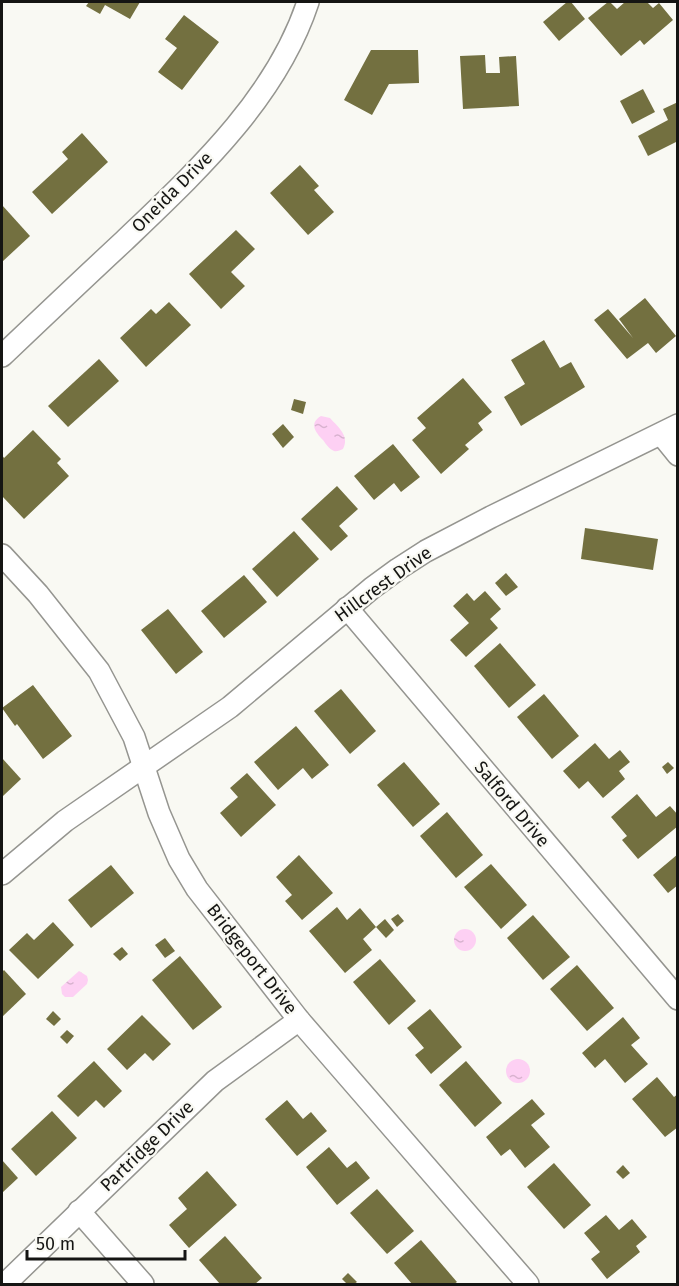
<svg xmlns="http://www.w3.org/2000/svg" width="679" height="1286" font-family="'Fira Sans',sans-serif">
<defs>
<pattern id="water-ripples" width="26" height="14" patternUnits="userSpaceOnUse" patternTransform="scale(1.5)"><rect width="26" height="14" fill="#fdd0f3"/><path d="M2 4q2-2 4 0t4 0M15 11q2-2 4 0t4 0" fill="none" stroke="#d8b2cf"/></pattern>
</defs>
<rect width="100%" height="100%" fill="#f9f9f3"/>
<g fill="url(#water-ripples)">
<path d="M 321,416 L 330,418 C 338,427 350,436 343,449 C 340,450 337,452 334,451 C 329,449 326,444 323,440 C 315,432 309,423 321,416 Z"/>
<circle cx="465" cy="940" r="11"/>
<polygon points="79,971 87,976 88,980 87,984 73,997 65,997 62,994 61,987"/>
<circle cx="518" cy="1071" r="12"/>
</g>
<g fill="#737040">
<polygon points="89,2 140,2 130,19 105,5 100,14 86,6"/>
<polygon points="567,2 571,2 585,19 559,41 543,22"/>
<polygon points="608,2 610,2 617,9 625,2 647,2 653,8 659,3 673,20 644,45 640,40 621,56 588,18"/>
<polygon points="184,15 219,42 182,90 158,72 177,48 165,39"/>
<polygon points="371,50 418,50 419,83 389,84 372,115 344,100"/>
<polygon points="485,55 486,73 500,73 499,57 516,56 519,106 463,109 460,56"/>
<polygon points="643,89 655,112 632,124 620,101"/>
<polygon points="678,102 678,141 648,156 638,136 668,120 663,109"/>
<polygon points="82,133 108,162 52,214 32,192 68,159 62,152"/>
<polygon points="300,165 319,186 314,190 334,212 308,235 270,193"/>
<polygon points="2,205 30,236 2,262"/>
<polygon points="236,230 255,249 231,272 245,286 221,309 189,274"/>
<polygon points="645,298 676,336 656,353 648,343 627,359 594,320 608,309 633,338 619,319"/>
<polygon points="169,302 191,325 146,367 120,338 151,309 156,314"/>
<polygon points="544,340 560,368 571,362 585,387 521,426 504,397 525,384 511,360"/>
<polygon points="99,359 119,381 68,427 48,406"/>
<polygon points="463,378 492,412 478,423 483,430 465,445 469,449 441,474 412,440 426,428 417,418"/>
<polygon points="294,399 306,402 303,414 291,410"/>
<polygon points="283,424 294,437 283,448 272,434"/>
<polygon points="33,430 61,459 57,463 69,476 24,519 2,496 2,455 4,458"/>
<polygon points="393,444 420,477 401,492 394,483 374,500 354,476"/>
<polygon points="337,486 358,509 339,526 348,536 331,551 301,519"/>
<polygon points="585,528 658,539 653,570 581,559"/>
<polygon points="294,531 319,559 277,597 252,569"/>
<polygon points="506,573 518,587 506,596 495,583"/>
<polygon points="244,575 267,602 224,638 201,611"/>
<polygon points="485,591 501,609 490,619 498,628 466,657 450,640 469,623 453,606 467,593 474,601"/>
<polygon points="168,609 203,652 176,674 141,630"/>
<polygon points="500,643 536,685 509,708 474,666"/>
<polygon points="33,685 72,736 43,759 17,724 15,726 2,708"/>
<polygon points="341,689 376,731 350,754 314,711"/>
<polygon points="544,694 579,736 552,759 517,717"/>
<polygon points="296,726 329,765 312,779 303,768 278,790 254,762"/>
<polygon points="595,743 609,759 620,750 630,762 619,771 625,779 603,798 588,781 579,789 563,771"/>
<polygon points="2,758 21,779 3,796 2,794"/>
<polygon points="404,762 440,804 413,827 377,785"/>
<polygon points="668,762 674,768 667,774 662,767"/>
<polygon points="247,773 276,805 241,837 220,813 238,797 230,788"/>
<polygon points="637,794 656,817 670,806 678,815 678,826 638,859 622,840 627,836 611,817"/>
<polygon points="447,812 483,855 456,878 420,836"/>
<polygon points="678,854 678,885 668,893 653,875"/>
<polygon points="299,855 333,893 302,920 285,901 292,895 276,877"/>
<polygon points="491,864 527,905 501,929 464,887"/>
<polygon points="111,865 134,893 91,928 68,900"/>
<polygon points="337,907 347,920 360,908 376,927 363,939 372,950 345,973 309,931"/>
<polygon points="398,914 404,921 397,927 391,919"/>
<polygon points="533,915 570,957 543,980 507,938"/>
<polygon points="385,919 394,930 386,938 376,927"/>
<polygon points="53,922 74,945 38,979 9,950 27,933 34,940"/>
<polygon points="165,938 175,951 165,958 155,945"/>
<polygon points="122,947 128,954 120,961 113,954"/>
<polygon points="180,956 222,1007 193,1030 152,980"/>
<polygon points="380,959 416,1001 389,1025 353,982"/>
<polygon points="577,965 614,1008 587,1031 550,989"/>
<polygon points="4,970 26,994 2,1017 2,972"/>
<polygon points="430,1009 462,1047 431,1074 415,1055 424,1048 407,1028"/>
<polygon points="53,1011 61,1019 54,1026 46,1019"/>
<polygon points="142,1015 171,1044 153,1061 145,1053 127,1070 107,1049"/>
<polygon points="623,1017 640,1038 631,1045 648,1064 625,1083 605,1059 595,1068 582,1053"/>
<polygon points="67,1030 74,1036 67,1044 60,1037"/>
<polygon points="94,1061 122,1091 104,1108 96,1100 78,1117 57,1096"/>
<polygon points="466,1061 502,1103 475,1127 439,1085"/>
<polygon points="657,1077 674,1097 678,1094 678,1127 665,1137 632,1099"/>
<polygon points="532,1099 545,1114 531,1125 550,1147 525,1168 510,1149 501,1156 486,1137"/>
<polygon points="287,1100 303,1119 311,1112 327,1131 297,1156 265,1119"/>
<polygon points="52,1111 77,1138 36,1176 11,1149"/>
<polygon points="329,1147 347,1168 356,1161 370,1178 337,1205 306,1167"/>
<polygon points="2,1160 18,1178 2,1193"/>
<polygon points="554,1163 591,1205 564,1229 527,1187"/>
<polygon points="623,1165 630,1173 623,1179 616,1172"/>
<polygon points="207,1171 237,1205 189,1248 169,1225 187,1209 178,1198"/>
<polygon points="377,1189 414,1231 387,1254 350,1213"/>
<polygon points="606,1215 619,1230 632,1219 647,1237 636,1246 640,1252 607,1279 591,1259 600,1252 584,1233"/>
<polygon points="225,1236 262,1278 255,1284 220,1284 199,1260"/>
<polygon points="421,1240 457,1282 454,1284 412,1284 394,1263"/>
<polygon points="348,1273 357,1282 354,1284 347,1284 342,1279"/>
</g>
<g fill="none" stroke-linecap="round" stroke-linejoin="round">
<defs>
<g id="minor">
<path d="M 2,356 C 42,318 83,279 124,241 C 196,172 276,99 308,2"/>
<polyline points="661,434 678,455"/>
<polyline points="2,555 38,594 99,671 134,737 159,813 179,859 197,889 299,1020 528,1284"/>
<polyline points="347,608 678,999"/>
<polyline points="2,874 65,821 230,707 372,588 398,569 426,551 491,517 678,425"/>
<polyline points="79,1211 143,1284"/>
<polyline points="5,1284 215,1081 299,1020"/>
</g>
</defs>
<use href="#minor" stroke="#959590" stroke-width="24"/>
<use href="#minor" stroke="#fff" stroke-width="21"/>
</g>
<g text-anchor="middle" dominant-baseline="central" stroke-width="4.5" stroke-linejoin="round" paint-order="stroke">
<g font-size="18" fill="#151513" stroke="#f9f9f3">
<text transform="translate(172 192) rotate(-45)">Oneida Drive</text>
<text transform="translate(383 584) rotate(-36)">Hillcrest Drive</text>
<text transform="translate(512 804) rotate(50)">Salford Drive</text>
<text transform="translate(252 959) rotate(52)">Bridgeport Drive</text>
<text transform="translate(147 1146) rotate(-44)">Partridge Drive</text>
</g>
</g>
<rect width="679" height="1286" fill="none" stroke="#151513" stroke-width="6"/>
<path d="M27 1250v9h158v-9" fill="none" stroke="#151513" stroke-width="3"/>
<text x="36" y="1250" font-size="18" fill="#151513" stroke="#f9f9f3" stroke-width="4.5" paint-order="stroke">50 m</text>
</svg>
